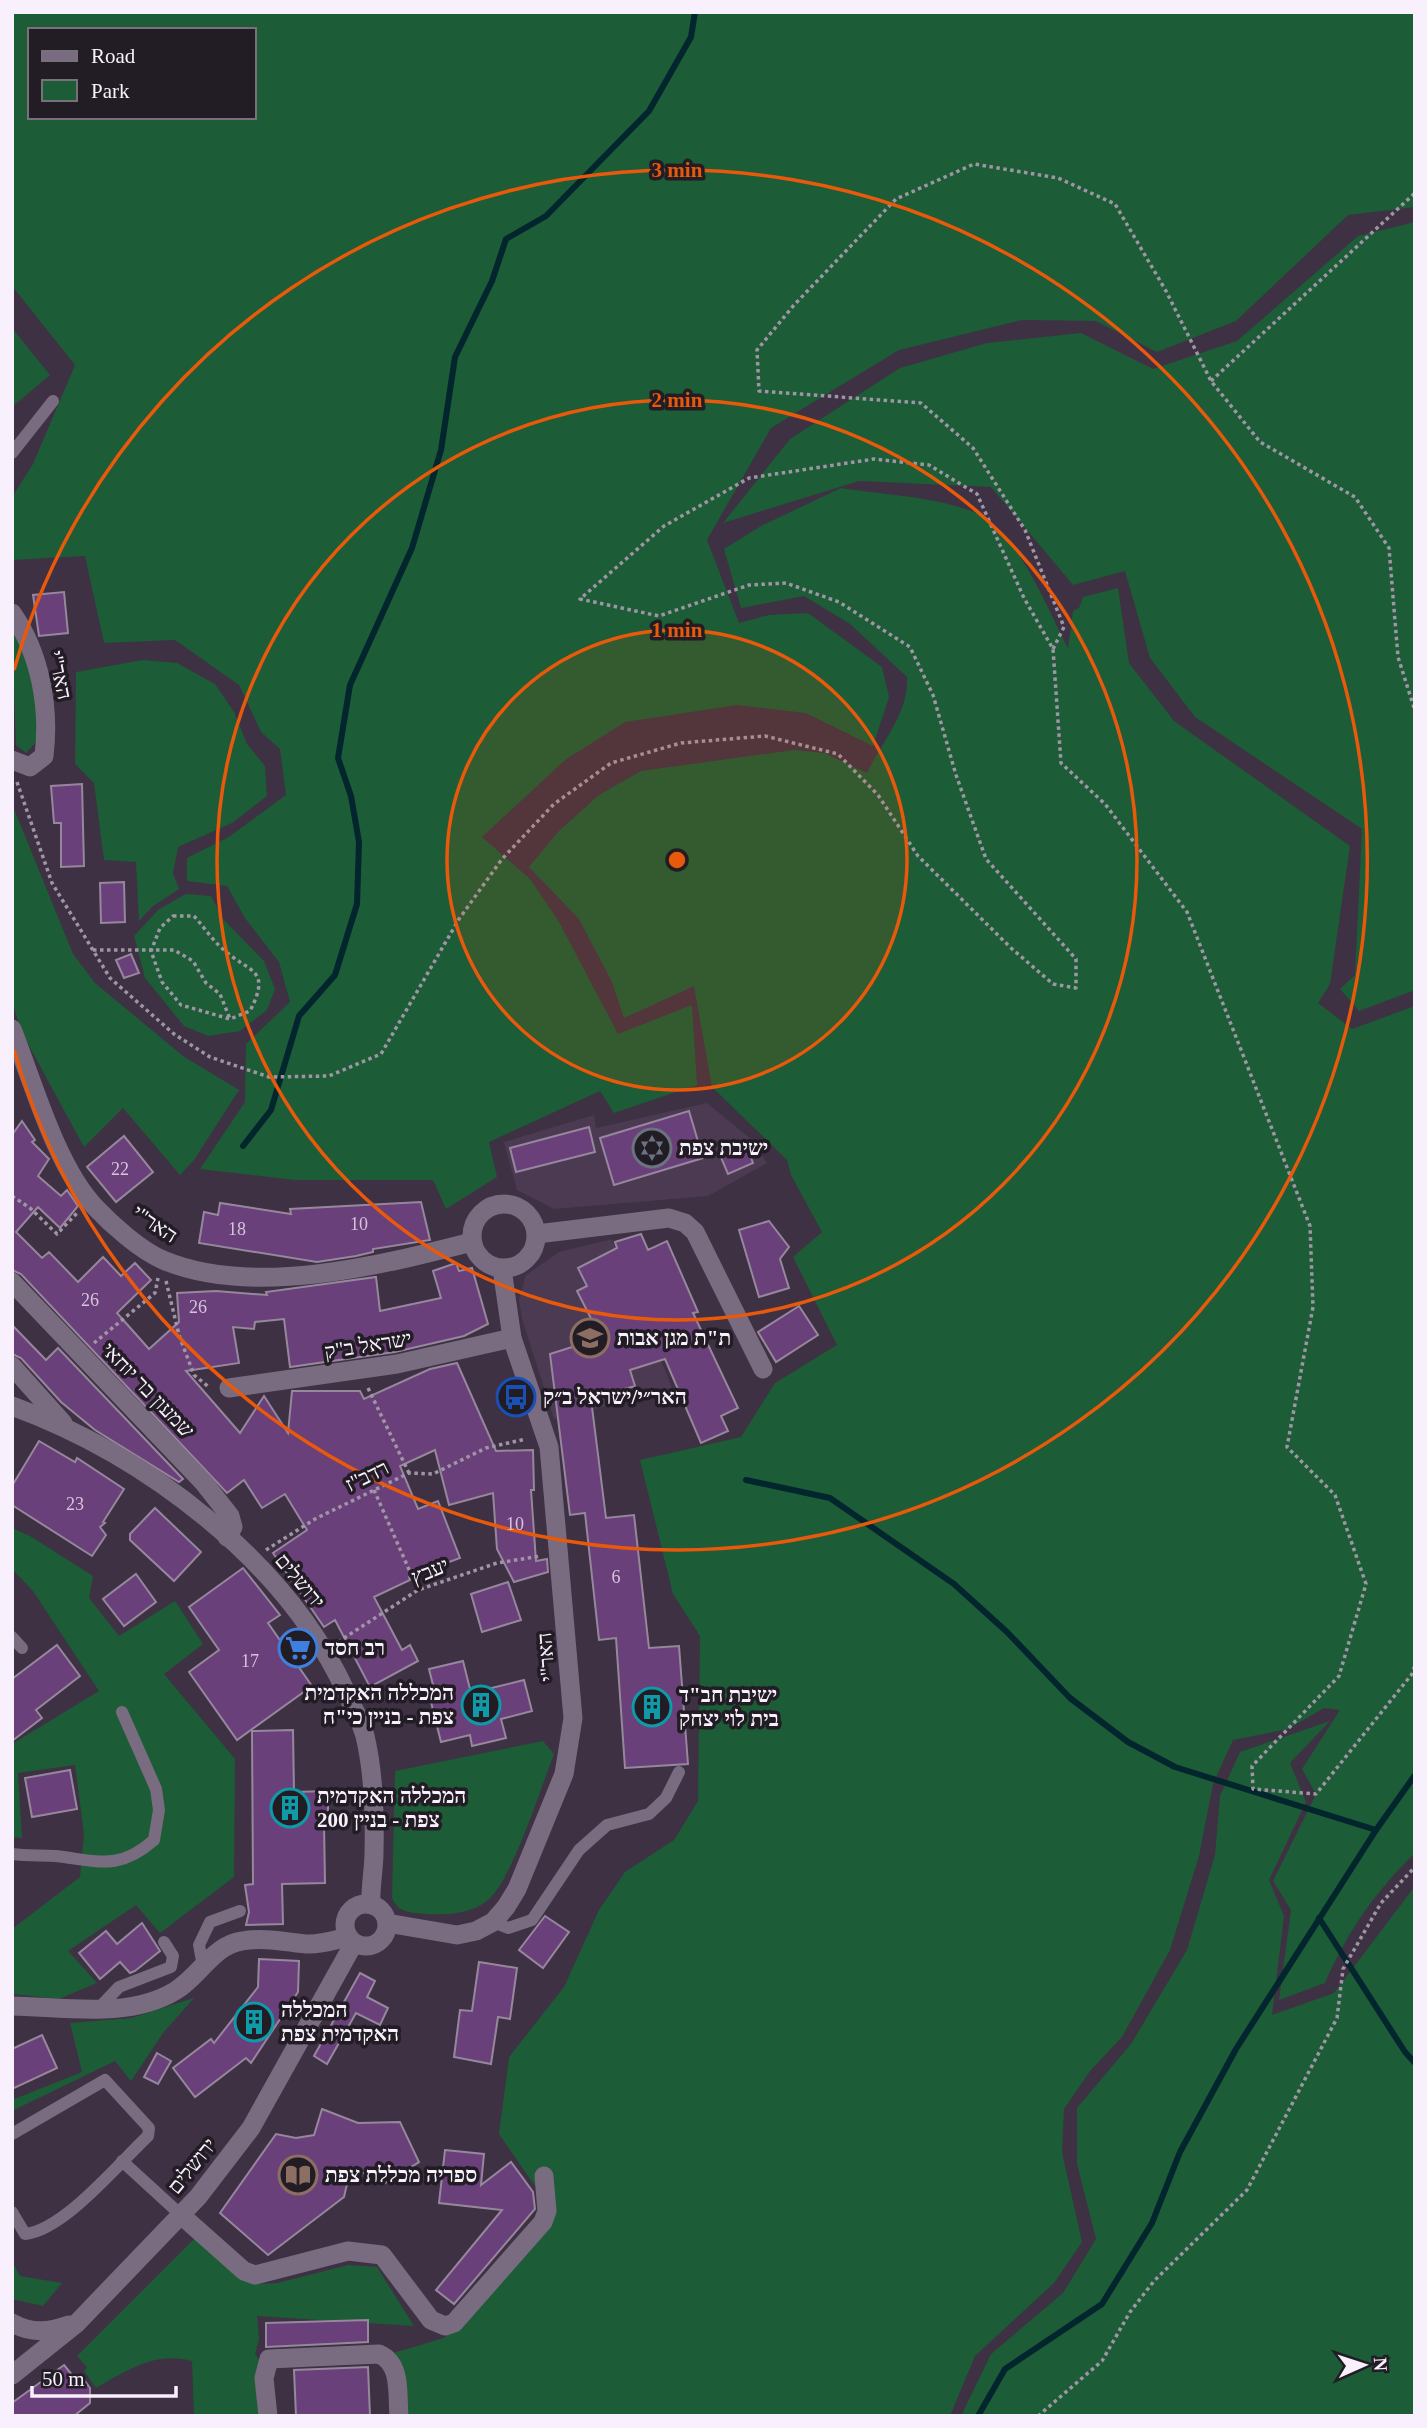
<svg xmlns="http://www.w3.org/2000/svg" width="1427" height="2428" font-family="'Times New Roman',Heebo,serif">
<rect width="100%" height="100%" fill="#3e3144"/>
<g fill="#4b3a52">
<polygon points="707,1103 751,1139 767,1163 708,1196 554,1209 517,1190 504,1142 594,1115 596,1128"/>
<polygon points="612,1239 673,1390 554,1419 522,1319 519,1299 526,1275 559,1252"/>
</g>
<g fill="#1c5c36" fill-rule="evenodd">
<path d="M 12,12 L 1415,12 L 1415,207 L 1348,215 L 1236,321 L 1157,352 L 1096,321 L 1022,320 L 899,350 L 771,428 L 707,540 L 739,623 L 769,615 L 808,613 L 882,667 L 889,697 L 873,746 L 806,713 L 737,705 L 625,722 L 565,760 L 482,837 L 530,879 L 559,922 L 618,1034 L 692,1005 L 697,1085 L 614,1113 L 600,1091 L 489,1142 L 497,1177 L 446,1209 L 433,1180 L 295,1180 L 200,1169 L 245,1102 L 246,1044 L 290,1002 L 279,962 L 245,918 L 227,886 L 187,881 L 187,858 L 229,837 L 286,795 L 280,749 L 261,732 L 239,685 L 175,640 L 104,643 L 85,556 L 12,560 L 12,497 L 33,464 L 75,365 L 12,286 ZM 30,30 L 254,30 L 254,117 L 30,117 Z"/>
<polygon points="1415,222 1415,990 1359,1011 1340,989 1355,975 1362,829 1195,717 1150,658 1125,571 1073,585 991,487 859,481 723,523 790,439 900,368 987,343 1081,333 1153,369 1237,341 1358,236"/>
<polygon points="12,328 50,375 12,407"/>
<path d="M 841,488 C 884,495 932,496 974,512 C 1016,528 1048,610 1068,648 L 1073,611 L 1079,608 L 1083,597 L 1118,588 L 1129,663 L 1174,721 L 1350,846 L 1330,984 L 1318,1003 L 1352,1029 L 1415,1006 L 1415,1853 C 1375,1892 1347,1932 1325,1983 L 1279,2000 L 1291,1910 L 1273,1881 L 1316,1794 L 1302,1769 L 1340,1710 L 1324,1708 L 1288,1729 L 1233,1740 L 1213,1784 L 1199,1856 L 1170,1950 L 1122,2037 L 1090,2071 L 1064,2109 L 1062,2152 L 1082,2242 L 1054,2283 L 975,2356 L 950,2416 L 394,2416 L 393,2353 L 444,2338 L 508,2275 L 555,2215 L 499,2134 L 509,2057 L 564,1987 L 599,1910 L 625,1872 L 674,1840 L 698,1801 L 700,1636 L 673,1594 L 640,1460 L 741,1437 L 775,1383 L 837,1345 L 793,1257 L 822,1232 L 791,1175 L 787,1160 L 712,1087 L 694,986 L 624,1018 L 612,982 L 579,919 L 529,867 L 559,831 L 599,795 L 641,771 L 794,750 L 824,753 L 867,773 C 882,742 909,712 907,677 L 850,624 L 804,596 L 741,608 L 724,549 L 761,526 Z"/>
<polygon points="12,630 30,661 37,706 38,740 26,753 16,745"/>
<polygon points="143,660 177,663 215,684 234,712 247,744 265,766 267,796 232,823 178,847 173,873 179,889 152,907 139,921 136,862 104,860 94,783 75,764 76,672"/>
<polygon points="12,804 73,954 95,983 183,1056 239,1090 194,1160 180,1175 123,1108 84,1147 21,1031 12,1001"/>
<polygon points="186,894 211,896 223,919 264,961 275,989 267,1010 240,1031 208,1036 184,1026 145,978 134,936 159,909"/>
<polygon points="12,1528 30,1536 93,1576 89,1598 119,1636 175,1601 203,1644 164,1674 235,1759 234,1877 160,1933 136,1905 68,1951 97,1983 59,1999 12,1994 12,1929 80,1877 84,1834 75,1765 18,1773 22,1838 12,1837 12,1744 99,1691 33,1591 12,1569"/>
<polygon points="1330,1721 1290,1763 1306,1802 1269,1880 1284,1916 1272,2015 1334,1993 1415,1886 1415,2416 961,2416 991,2354 1063,2293 1096,2239 1077,2164 1077,2108 1131,2044 1187,1950 1215,1855 1220,1796 1240,1752"/>
<path d="M 543,1741 L 554,1754 C 541,1787 512,1880 488,1900 C 471,1914 448,1915 427,1914 C 410,1912 399,1914 392,1898 L 395,1771 Z"/>
<polygon points="194,1998 163,2033 131,2081 115,2061 12,2111 12,2100 82,2072 70,2023 131,2018"/>
<path d="M 195,2238 L 256,2284 L 277,2283 L 348,2265 L 377,2267 L 414,2326 L 257,2316 L 259,2339 L 255,2354 L 262,2364 L 266,2416 L 194,2416 L 192,2361 C 155,2351 128,2370 96,2388 L 84,2371 L 87,2367 L 77,2356 Z"/>
<polygon points="12,2261 20,2276 62,2283 43,2306 12,2299"/>
</g>
<g fill="none" stroke-linecap="round" stroke-linejoin="round">
<g stroke="#03252d" stroke-width="6">
<polyline points="243,1146 271,1110 299,1016 335,975 357,904 359,842 351,796 338,758 350,685 412,548 441,450 455,357 492,281 506,239 546,216 649,111 691,37 695,12"/>
<polyline points="746,1480 830,1498 954,1584 1007,1632 1070,1698 1128,1742 1175,1767 1376,1830"/>
<polyline points="1319,1918 1405,2052 1415,2063"/>
<polyline points="978,2416 1005,2369 1102,2304 1152,2223 1180,2152 1236,2049 1376,1830 1415,1775"/>
</g>
</g>
<g fill="#694079" stroke="#96879d" stroke-width="2">
<polygon points="64,592 68,633 39,636 33,595"/>
<polygon points="82,784 84,866 61,867 61,823 54,823 51,786"/>
<polygon points="124,882 125,922 101,923 100,883"/>
<polygon points="131,954 139,973 124,978 116,960"/>
<polygon points="689,1111 703,1158 614,1185 600,1138"/>
<polygon points="22,1121 35,1140 32,1142 49,1159 38,1176 61,1196 67,1190 78,1206 60,1228 38,1207 16,1232 42,1258 49,1252 78,1282 103,1257 121,1276 135,1263 151,1280 117,1313 149,1349 179,1322 177,1293 216,1291 267,1295 266,1292 376,1277 380,1311 441,1298 433,1271 456,1263 459,1271 472,1268 488,1324 464,1336 395,1352 290,1367 284,1319 255,1322 254,1329 233,1327 239,1363 186,1371 240,1433 264,1396 288,1433 292,1391 360,1391 364,1399 430,1369 457,1363 496,1451 533,1450 534,1490 531,1490 536,1561 547,1559 548,1572 514,1582 497,1549 493,1493 449,1505 435,1450 400,1466 418,1509 438,1501 460,1558 409,1577 410,1580 374,1597 402,1650 410,1645 418,1661 370,1687 335,1620 324,1627 273,1553 307,1530 285,1494 262,1508 244,1480 227,1493 21,1274 12,1270 12,1135"/>
<polygon points="589,1127 595,1152 516,1172 510,1148"/>
<polygon points="124,1136 153,1172 116,1202 87,1167"/>
<polygon points="746,1144 753,1163 728,1174 720,1155"/>
<polygon points="421,1202 430,1240 373,1249 373,1252 356,1256 317,1262 199,1243 204,1212 218,1215 220,1203 291,1214 290,1209"/>
<polygon points="769,1221 789,1247 780,1259 789,1288 759,1297 739,1230"/>
<polygon points="641,1234 648,1250 667,1241 698,1312 693,1313 738,1408 721,1416 728,1431 701,1443 665,1359 630,1370 635,1386 591,1399 606,1518 634,1515 649,1648 679,1646 688,1764 625,1768 616,1638 599,1640 585,1513 570,1515 550,1354 601,1338 577,1291 587,1286 578,1268 617,1248 615,1242"/>
<polygon points="799,1306 818,1335 776,1362 758,1332"/>
<polygon points="12,1325 46,1360 58,1348 183,1479 179,1482 95,1430 61,1402 21,1358 12,1354"/>
<polygon points="39,1441 75,1462 77,1458 124,1489 103,1522 105,1523 100,1527 106,1535 92,1556 12,1505 12,1486"/>
<polygon points="155,1508 201,1552 174,1581 130,1540 130,1534"/>
<polygon points="243,1568 280,1615 268,1623 312,1686 237,1740 189,1672 219,1650 189,1607"/>
<polygon points="136,1574 156,1602 124,1626 103,1599"/>
<polygon points="508,1582 521,1620 482,1632 471,1594"/>
<polygon points="57,1645 80,1676 36,1710 42,1718 12,1741 12,1679"/>
<polygon points="463,1661 471,1693 524,1680 532,1711 501,1719 506,1738 472,1746 470,1735 441,1742 430,1698 436,1697 429,1669"/>
<polygon points="293,1730 294,1792 328,1791 328,1824 324,1824 325,1883 282,1884 283,1924 246,1925 249,1912 245,1885 253,1884 252,1731"/>
<polygon points="70,1770 77,1809 32,1817 25,1778"/>
<polygon points="545,1916 569,1932 543,1968 519,1950"/>
<polygon points="142,1923 160,1951 135,1971 130,1973 120,1962 100,1979 79,1953 106,1931 117,1944"/>
<polygon points="259,1959 299,1961 298,1992 251,2063 246,2058 195,2097 173,2068 211,2039 214,2043 258,1987"/>
<polygon points="479,1962 517,1968 510,2019 498,2017 491,2064 454,2057 460,2010 472,2011"/>
<polygon points="360,1973 375,1981 367,1997 388,2008 380,2025 356,2013 327,2064 314,2056"/>
<polygon points="42,2035 57,2068 12,2089 12,2049"/>
<polygon points="157,2053 171,2061 158,2084 144,2077"/>
<polygon points="322,2109 358,2123 400,2122 419,2162 385,2183 351,2167 344,2197 268,2255 220,2213 276,2134 296,2138 314,2135"/>
<polygon points="445,2150 484,2154 481,2185 511,2162 533,2192 535,2209 454,2304 436,2290 502,2210 439,2203"/>
<polygon points="368,2320 368,2342 266,2347 266,2323"/>
<polygon points="64,2365 77,2381 82,2377 90,2388 90,2403 74,2416 12,2416 12,2403"/>
<polygon points="368,2367 370,2416 296,2416 294,2370"/>
</g>
<g fill="none" stroke-linecap="round" stroke-linejoin="round">
<g stroke="#a095a5" stroke-width="3.5" stroke-dasharray="3.5 3.5" stroke-linecap="butt">
<polyline points="1211,381 1415,193"/>
<polyline points="1053,649 1064,627 1025,530 973,448 921,403 759,391 757,350 794,305 896,199 974,164 1058,178 1115,204 1166,291 1211,381 1260,442 1355,497 1389,548 1398,657 1415,711"/>
<polyline points="17,782 52,883 110,978 174,1034 210,1057 269,1077 329,1076 381,1054 459,919 502,859 554,804 611,763 681,743 765,736 838,754 878,795 918,856 1011,948 1053,984 1076,988 1076,959 986,859 956,775 933,695 910,647 839,602 786,583 749,585 659,616 580,599 664,526 749,478 874,459 929,465 977,494 1024,598 1053,649 1061,763 1105,804 1187,912 1310,1226 1313,1307 1287,1447 1335,1495 1366,1584 1339,1676 1252,1766 1253,1789 1316,1794 1412,1674 1415,1665"/>
<path d="M 173,916 L 194,916 C 204,927 212,940 224,950 C 249,973 272,968 250,1011 L 230,1019 L 181,1005 L 162,982 L 151,951 L 160,928 Z"/>
<polyline points="93,950 174,950 193,961 206,983 220,994 230,1019"/>
<polyline points="12,1196 30,1208 57,1234 78,1212"/>
<polyline points="166,1281 179,1335 194,1375 210,1388"/>
<polyline points="94,1343 155,1293 158,1278"/>
<polyline points="368,1388 409,1473"/>
<polyline points="374,1490 418,1590"/>
<polyline points="266,1550 315,1519 409,1473 433,1474 486,1448 526,1439"/>
<polyline points="338,1642 418,1590 497,1563 541,1556"/>
<polyline points="1038,2416 1102,2361 1130,2312 1154,2281 1247,2190 1337,2018 1343,1969 1381,1903 1415,1867"/>
</g>
<g stroke="#796b80" stroke-width="12">
<polyline points="12,453 53,401"/>
<polyline points="12,1637 22,1648"/>
<path d="M 12,1854 C 27,1856 42,1855 56,1856 C 98,1861 119,1871 154,1840 L 159,1810 L 156,1789 L 122,1712"/>
<polyline points="493,1922 508,1928 532,1920 579,1850 607,1825 649,1814 666,1798 679,1772"/>
<polyline points="203,1966 199,1945 210,1922 240,1911"/>
<polyline points="100,2007 119,1987 171,1967 173,1956 164,1942"/>
<path d="M 12,2134 L 105,2080 L 149,2128 L 148,2136 C 118,2164 64,2230 25,2234 L 12,2212"/>
<polyline points="122,2161 181,2215"/>
</g>
<g stroke="#796b80" stroke-width="19">
<path d="M 12,613 C 40,653 50,707 44,756 L 30,767 L 12,760"/>
<path d="M 12,1029 C 33,1082 56,1166 95,1207 C 112,1225 140,1250 163,1260 C 253,1298 382,1265 472,1242"/>
<circle cx="504" cy="1236" r="32"/>
<polyline points="537,1234 669,1218 685,1223 695,1232 763,1369"/>
<polyline points="12,1282 204,1483 230,1516 233,1527 227,1537"/>
<polyline points="12,1366 63,1423"/>
<polyline points="229,1388 397,1364 512,1338"/>
<path d="M 12,1406 C 146,1455 286,1561 346,1692 C 352,1706 361,1721 365,1736 C 374,1774 375,1813 374,1852 C 374,1870 370,1887 371,1905"/>
<circle cx="366" cy="1925" r="21"/>
<polyline points="387,1923 457,1935 476,1931 493,1922 506,1907 517,1889 564,1774 573,1718 549,1447 512,1338 502,1269"/>
<path d="M 12,2006 C 64,2007 129,2019 175,1991 C 199,1977 213,1945 242,1941 C 264,1937 285,1942 306,1944 C 320,1945 335,1940 348,1937"/>
<polyline points="181,2215 244,2271 255,2275 348,2251 382,2255 431,2320 445,2326 454,2323 543,2222 547,2211 544,2176"/>
<path d="M 12,2323 C 32,2334 49,2332 69,2325"/>
<polyline points="12,2375 77,2323 198,2197 251,2128 354,1943"/>
<path d="M 268,2416 L 264,2378 L 269,2359 L 379,2354 C 402,2364 397,2394 399,2416"/>
</g>
</g>
<circle cx="677" cy="860" r="230" fill="#e8590c" fill-opacity=".12"/>
<g fill="none" stroke="#e8590c" stroke-width="3.5">
<circle cx="677" cy="860" r="230"/>
<circle cx="677" cy="860" r="460"/>
<path d="M14 670A690 690 0 1 1 14 1050"/>
</g>
<defs>
<symbol id="synagogue-ring" viewBox="-11 -11 22 22"><circle r="9.5" fill="#221c24" stroke="#6b7280" stroke-width="1.5"/><path d="M0-6.5L5.6 3.2H-5.6ZM0 6.5L5.6-3.2H-5.6Z" fill="#6b7280"/></symbol>
<symbol id="school-ring" viewBox="-11 -11 22 22"><circle r="9.5" fill="#221c24" stroke="#8d6e63" stroke-width="1.5"/><path d="M0-5L7-2L0 1L-7-2ZM-4 1L0 2.5L4 1V4Q0 6-4 4Z" fill="#8d6e63"/></symbol>
<symbol id="bus-ring" viewBox="-11 -11 22 22"><circle r="9.5" fill="#221c24" stroke="#1a4fb4" stroke-width="1.5"/><path d="M-5-6H5V4H4V6H2V4H-2V6H-4V4H-5ZM-3.5-4V0h7V-4ZM-3.5 1.2v1.5H-2V1.2ZM2 1.2v1.5H3.5V1.2Z" fill="#1a4fb4"/></symbol>
<symbol id="supermarket-ring" viewBox="-11 -11 22 22"><circle r="9.5" fill="#221c24" stroke="#3f7fe0" stroke-width="1.5"/><path d="M-6-5.5h2.5l.6 2H6L4.5 2H-2.5L-4.4-4H-6ZM-1.5 3.2a1.3 1.3 0 1 0 .1 0ZM3 3.2a1.3 1.3 0 1 0 .1 0Z" fill="#3f7fe0"/></symbol>
<symbol id="building-ring" viewBox="-11 -11 22 22"><circle r="9.5" fill="#221c24" stroke="#0f9aa8" stroke-width="1.5"/><path d="M-4-6H4V6H1V3H-1V6H-4ZM-2.5-4.3h1.7v1.8h-1.7ZM.8-4.3h1.7v1.8H.8ZM-2.5-1h1.7V.8h-1.7ZM.8-1h1.7V.8H.8Z" fill="#0f9aa8"/></symbol>
<symbol id="library-ring" viewBox="-11 -11 22 22"><circle r="9.5" fill="#221c24" stroke="#8d6e63" stroke-width="1.5"/><path d="M-6-4Q-3-5.5-.7-3.5V5Q-3 3-6 4ZM6-4Q3-5.5 .7-3.5V5Q3 3 6 4Z" fill="#8d6e63"/></symbol>
</defs>
<g fill-rule="evenodd">
<use href="#synagogue-ring" x="630" y="1126" width="44" height="44"/>
<use href="#school-ring" x="568" y="1316" width="44" height="44"/>
<use href="#bus-ring" x="494" y="1375" width="44" height="44"/>
<use href="#supermarket-ring" x="276" y="1626" width="44" height="44"/>
<use href="#building-ring" x="459" y="1683" width="44" height="44"/>
<use href="#building-ring" x="630" y="1685" width="44" height="44"/>
<use href="#building-ring" x="268" y="1786" width="44" height="44"/>
<use href="#building-ring" x="232" y="2000" width="44" height="44"/>
<use href="#library-ring" x="276" y="2153" width="44" height="44"/>
</g>
<g text-anchor="middle" dominant-baseline="central" stroke-width="7" stroke-linejoin="round" paint-order="stroke">
<g font-size="18" fill="#d5c4dc">
<text x="120" y="1169">22</text>
<text x="359" y="1224">10</text>
<text x="237" y="1229">18</text>
<text x="90" y="1300">26</text>
<text x="198" y="1307">26</text>
<text x="75" y="1504">23</text>
<text x="515" y="1524">10</text>
<text x="616" y="1577">6</text>
<text x="250" y="1661">17</text>
</g>
<g font-size="21" fill="#f9f0fd" stroke="#221c24">
<text transform="translate(60 675) rotate(78)">האר"י</text>
<text transform="translate(155 1224) rotate(34)">האר"י</text>
<text transform="translate(368 1345) rotate(-9)">ישראל ב"ק</text>
<text transform="translate(148 1390) rotate(46)">שמעון בר יוחאי</text>
<text transform="translate(367 1476) rotate(-26)">רדב"ז</text>
<text transform="translate(430 1571) rotate(-22)">יעבץ</text>
<text transform="translate(300 1581) rotate(50)">ירושלים</text>
<text transform="translate(546 1657) rotate(-95)">האר"י</text>
<text transform="translate(192 2166) rotate(-51)">ירושלים</text>
</g>
<g font-size="21" font-weight="bold" fill="#f9f0fd" stroke="#221c24" text-anchor="start">
<text x="679" y="1148">ישיבת צפת</text>
<text x="617" y="1338">ת"ת מגן אבות</text>
<text x="543" y="1397">האר״י/ישראל ב״ק</text>
<text x="325" y="1648">רב חסד</text>
<text x="454" y="1693" text-anchor="end">המכללה האקדמית<tspan x="454" dy="24">צפת - בניין כי"ח</tspan></text>
<text x="679" y="1695">ישיבת חב"ד<tspan x="679" dy="24">בית לוי יצחק</tspan></text>
<text x="317" y="1796">המכללה האקדמית<tspan x="317" dy="24">צפת - בניין 200</tspan></text>
<text x="281" y="2010">המכללה<tspan x="281" dy="24">האקדמית צפת</tspan></text>
<text x="325" y="2175">ספריה מכללת צפת</text>
</g>
</g>
<circle cx="677" cy="860" r="10" fill="#e8590c" stroke="#221c24" stroke-width="3.5"/>
<g font-size="21" text-anchor="middle" font-weight="bold" fill="#e8590c" stroke="#221c24" stroke-width="7" stroke-linejoin="round" paint-order="stroke">
<text x="677" y="177">3 min</text>
<text x="677" y="407">2 min</text>
<text x="677" y="637">1 min</text>
</g>
<rect width="1427" height="2428" fill="none" stroke="#f9f0fd" stroke-width="28"/>
<rect x="28" y="28" width="228" height="91" fill="#221c24" stroke="#78717b" stroke-width="2"/>
<rect x="42" y="51" width="35" height="10" fill="#796b80" stroke="#78717b" stroke-width="2"/>
<text x="91" y="63" font-size="21" fill="#f9f0fd">Road</text>
<rect x="42" y="80" width="35" height="21" fill="#1c5c36" stroke="#78717b" stroke-width="2"/>
<text x="91" y="98" font-size="21" fill="#f9f0fd">Park</text>
<g transform="translate(1364 2365) rotate(87)" stroke="#221c24" stroke-width="5" paint-order="stroke">
<path d="M0-5L12 26L0 18L-12 26Z" fill="#f9f0fd"/>
<text y="-10" font-size="19" font-weight="bold" text-anchor="middle" fill="#f9f0fd">N</text>
</g>
<path d="M32 2386v10h144v-10" fill="none" stroke="#f9f0fd" stroke-width="3.5"/>
<text x="42" y="2386" font-size="21" fill="#f9f0fd" stroke="#221c24" stroke-width="5" paint-order="stroke">50 m</text>
</svg>
